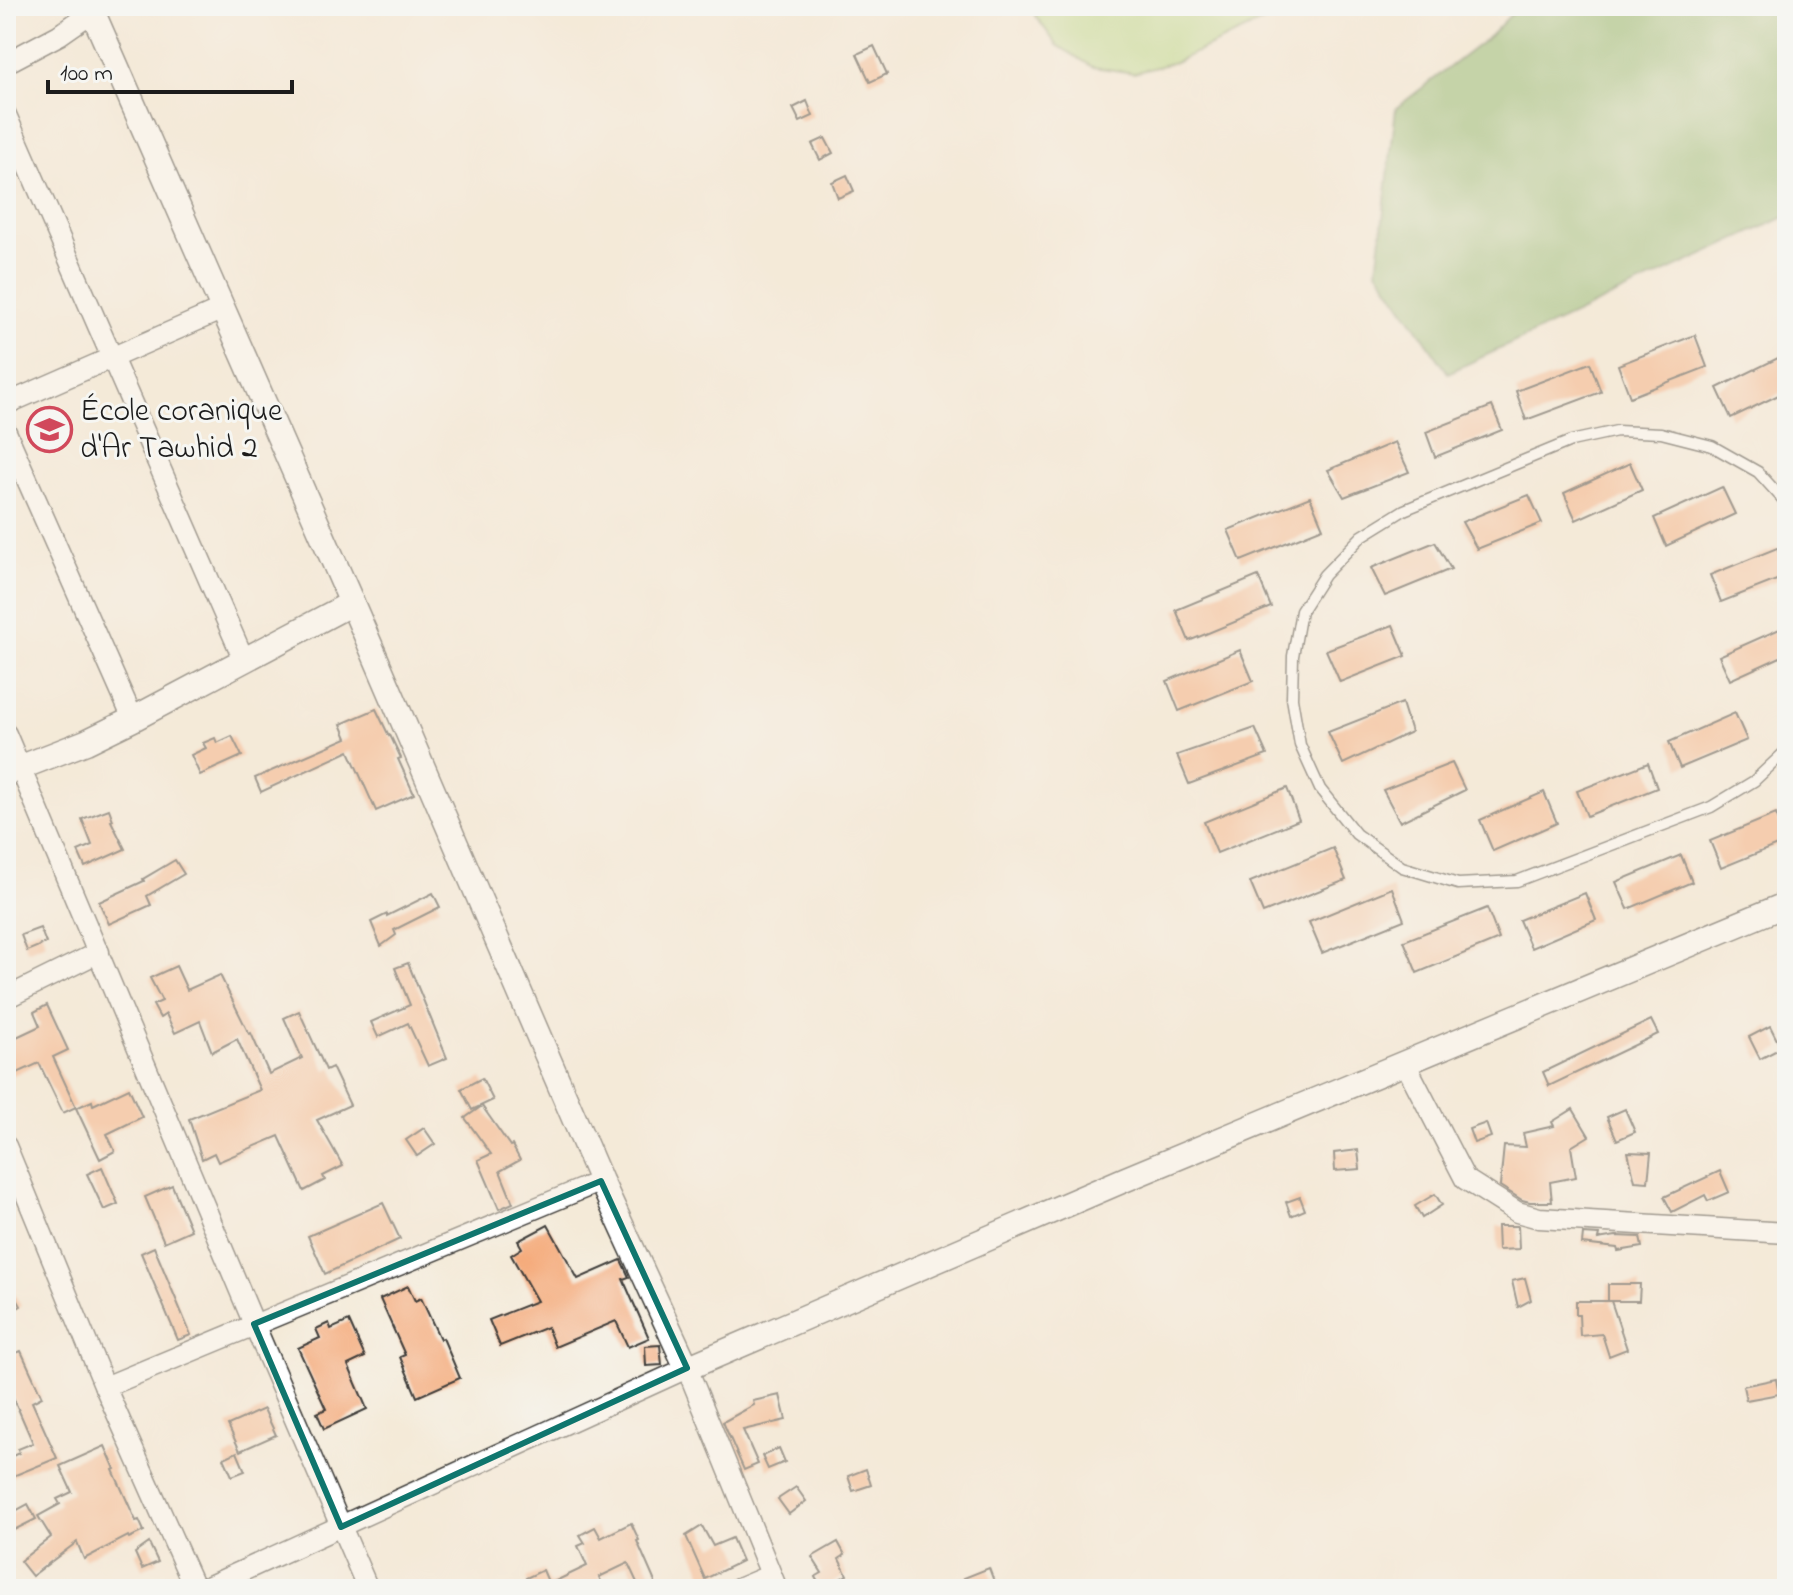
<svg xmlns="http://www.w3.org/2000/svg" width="1793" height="1595" font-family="'Indie Flower',sans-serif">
<rect width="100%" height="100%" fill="#f6f6f2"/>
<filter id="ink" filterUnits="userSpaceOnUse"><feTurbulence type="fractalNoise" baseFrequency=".0125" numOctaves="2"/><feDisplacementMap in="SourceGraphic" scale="16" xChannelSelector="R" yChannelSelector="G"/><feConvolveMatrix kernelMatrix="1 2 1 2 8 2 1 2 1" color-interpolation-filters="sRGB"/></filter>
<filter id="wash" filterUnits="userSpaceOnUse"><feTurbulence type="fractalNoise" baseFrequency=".006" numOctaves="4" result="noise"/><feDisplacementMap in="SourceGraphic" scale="32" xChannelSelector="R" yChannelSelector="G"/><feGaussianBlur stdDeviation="1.8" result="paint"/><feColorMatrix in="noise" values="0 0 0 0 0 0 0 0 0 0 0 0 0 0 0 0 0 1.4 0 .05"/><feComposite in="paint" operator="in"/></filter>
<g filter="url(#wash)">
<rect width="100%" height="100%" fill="#f4ead8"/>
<polygon fill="#b2d780" stroke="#677a4e" stroke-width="2" points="1030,6 1297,6 1175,62 1134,73 1093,67 1057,45 1032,11"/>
<polygon fill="#8db86e" stroke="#546a45" stroke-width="2" points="1519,6 1787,6 1787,216 1448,373 1377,270 1396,108 1490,36"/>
<g id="blocks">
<g fill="#f5ab7b">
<polygon points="874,46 887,74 870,82 857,54"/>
<polygon points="807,101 813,116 800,122 793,108"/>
<polygon points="825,138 833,153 820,160 812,144"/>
<polygon points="847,175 854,191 838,198 832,182"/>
<polygon points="1695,335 1707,367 1630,397 1618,365"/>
<polygon points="1782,356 1787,366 1787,391 1731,418 1717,388"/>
<polygon points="1590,363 1601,392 1526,420 1516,391"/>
<polygon points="1492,406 1502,430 1435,457 1426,432"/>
<polygon points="1395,442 1409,472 1344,497 1328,470"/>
<polygon points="1630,463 1642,490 1576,520 1564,493"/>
<polygon points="1722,487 1735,514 1666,546 1654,518"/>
<polygon points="1529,495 1542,523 1477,549 1462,522"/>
<polygon points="1310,497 1323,528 1241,561 1228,530"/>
<polygon points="1435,542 1451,569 1385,596 1371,568"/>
<polygon points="1777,548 1787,576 1721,602 1710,575"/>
<polygon points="1258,576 1271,607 1189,641 1176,610"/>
<polygon points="1393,625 1406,656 1340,682 1326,650"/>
<polygon points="1784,627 1787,635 1787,654 1730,680 1719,656"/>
<polygon points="1240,650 1253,681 1179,711 1167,681"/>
<polygon points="1402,703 1411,732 1343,764 1328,732"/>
<polygon points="376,709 389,736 390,735 401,758 398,759 414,794 376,811 349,751 261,792 255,778 347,738 341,724"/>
<polygon points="1735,713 1747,740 1680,768 1669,742"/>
<polygon points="1255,728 1267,755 1189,784 1177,755"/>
<polygon points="232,736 242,756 200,775 191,755 206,748 203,743 215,738 217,743"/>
<polygon points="1452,763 1465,790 1400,822 1383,790"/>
<polygon points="1648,763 1657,788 1587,816 1577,791"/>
<polygon points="1287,788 1299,820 1217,853 1204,822"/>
<polygon points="1544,792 1557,823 1493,851 1480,820"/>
<polygon points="109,809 113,820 111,821 125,849 85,867 78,851 92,845 82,819"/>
<polygon points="1776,814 1787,841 1721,868 1710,841"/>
<polygon points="1333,848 1346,880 1263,913 1250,882"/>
<polygon points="1681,855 1692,882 1628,909 1616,882"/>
<polygon points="175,860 184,874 147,896 151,905 109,924 99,902 144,881 143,879"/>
<polygon points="1392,888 1404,920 1322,953 1309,922"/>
<polygon points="433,893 440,907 394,930 396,935 381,946 371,922 387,914 387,916"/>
<polygon points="1585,893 1596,920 1531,948 1519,920"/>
<polygon points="1487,908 1499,939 1417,973 1404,941"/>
<polygon points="40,928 46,943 27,951 21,935"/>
<polygon points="408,963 447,1058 428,1066 408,1023 378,1037 371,1022 410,1005 395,968"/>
<polygon points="176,966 187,990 220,975 249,1034 251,1033 269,1074 302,1058 284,1018 299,1011 326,1070 332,1067 350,1105 317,1120 343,1166 323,1176 325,1180 304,1191 279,1136 218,1162 214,1153 202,1159 189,1119 260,1090 237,1039 212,1052 200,1021 175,1033 166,1014 160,1018 153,1005 162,1001 150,978"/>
<polygon points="47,1005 68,1050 53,1057 76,1107 63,1113 39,1063 11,1076 6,1064 6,1042 40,1026 34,1012"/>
<polygon points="1651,1020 1658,1034 1549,1086 1543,1072"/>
<polygon points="1770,1026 1781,1048 1760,1059 1749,1037"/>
<polygon points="482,1078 493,1100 472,1110 461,1089"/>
<polygon points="129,1088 142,1117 107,1134 115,1151 100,1159 76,1108 92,1101 93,1105"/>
<polygon points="482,1106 510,1146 512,1145 520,1160 500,1171 513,1203 499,1209 478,1160 491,1154 465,1118"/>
<polygon points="1573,1109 1589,1136 1571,1147 1576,1177 1550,1182 1552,1202 1530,1202 1522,1200 1500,1186 1504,1146 1526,1147 1523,1133 1554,1126 1552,1122"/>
<polygon points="1625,1109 1635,1132 1617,1140 1607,1117"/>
<polygon points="1486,1123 1491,1137 1474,1143 1469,1129"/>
<polygon points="424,1128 435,1144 417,1156 406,1140"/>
<polygon points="1358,1150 1360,1169 1335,1171 1334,1153"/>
<polygon points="1628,1152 1651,1153 1648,1182 1635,1181"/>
<polygon points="102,1167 118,1204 104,1210 87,1174"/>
<polygon points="1720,1171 1729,1192 1708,1201 1705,1195 1672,1212 1664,1197"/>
<polygon points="172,1185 191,1230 164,1242 145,1197"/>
<polygon points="1435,1194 1442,1205 1422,1218 1415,1206"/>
<polygon points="1300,1197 1305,1210 1291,1216 1286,1202"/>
<polygon points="383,1203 400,1239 325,1274 308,1236"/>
<polygon points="548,1225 578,1279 621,1260 629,1277 623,1279 649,1338 628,1347 616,1321 555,1347 547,1327 500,1346 489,1320 537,1301 511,1255 522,1248 518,1241"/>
<polygon points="1497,1226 1518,1226 1519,1249 1498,1250"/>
<polygon points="1583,1234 1599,1235 1598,1239 1616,1236 1640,1237 1642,1247 1618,1251 1617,1248 1582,1244"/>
<polygon points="154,1247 191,1335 178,1340 141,1253"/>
<polygon points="1525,1278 1531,1300 1518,1307 1512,1281"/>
<polygon points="6,1280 21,1306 6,1315"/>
<polygon points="1608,1284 1640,1284 1639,1301 1608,1301"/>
<polygon points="408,1286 415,1301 421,1298 440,1339 443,1338 460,1378 417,1397 400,1357 405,1355 380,1299"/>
<polygon points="1576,1301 1611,1301 1627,1349 1609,1356 1602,1334 1580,1336 1579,1315 1576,1315"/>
<polygon points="349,1321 365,1357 348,1365 367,1409 324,1429 317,1413 326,1409 298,1348 320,1338 316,1329 329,1323 331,1329"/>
<polygon points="660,1345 662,1365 646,1366 645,1346"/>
<polygon points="21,1351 42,1397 32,1402 57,1458 6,1479 6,1459 19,1453 18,1449 33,1443 6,1381 6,1357"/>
<polygon points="1776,1379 1779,1394 1746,1400 1743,1386"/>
<polygon points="780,1395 786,1420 743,1430 758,1464 744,1470 723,1422 754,1405 753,1401"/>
<polygon points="264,1409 276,1435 240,1451 228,1425"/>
<polygon points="105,1446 115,1469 113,1470 136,1521 139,1520 144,1531 129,1538 128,1536 84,1559 77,1542 32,1576 20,1561 51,1537 38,1516 60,1504 57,1499 72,1492 60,1466"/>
<polygon points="779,1448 785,1462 768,1469 762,1456"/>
<polygon points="237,1452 245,1471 232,1476 224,1458"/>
<polygon points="866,1469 871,1485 853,1491 848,1476"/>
<polygon points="796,1487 806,1501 789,1514 778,1499"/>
<polygon points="28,1504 36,1519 12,1531 6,1520 6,1516"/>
<polygon points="631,1523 639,1540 637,1541 658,1589 640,1589 628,1563 599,1577 601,1581 584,1589 539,1589 587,1566 578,1546 585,1543 580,1535 595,1527 601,1538"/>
<polygon points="702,1526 713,1546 732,1538 742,1561 705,1579 686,1536"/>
<polygon points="838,1542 845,1555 839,1559 847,1575 822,1589 815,1577 822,1573 812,1557"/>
<polygon points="149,1543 158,1562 142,1569 135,1553"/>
<polygon points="989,1568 995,1584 983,1589 968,1589 964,1578"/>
<polygon points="543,1570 549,1584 539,1589 531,1589 526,1578"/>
</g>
</g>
</g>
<g filter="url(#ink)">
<use href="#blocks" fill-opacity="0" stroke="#3c3b38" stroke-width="2"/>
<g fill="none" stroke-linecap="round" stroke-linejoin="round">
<defs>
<polyline id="service" points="1787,504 1758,472 1712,446 1661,433 1617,431 1571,441 1404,510 1362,536 1324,575 1301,611 1293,656 1292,698 1300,745 1320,789 1356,834 1402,867 1458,884 1517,881 1711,807 1754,781 1787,750"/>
<g id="minor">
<polyline points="6,63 59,35 92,12"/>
<polyline points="6,115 244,660"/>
<polyline points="6,404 223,309"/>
<polyline points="6,432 133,719"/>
<polyline points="6,734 254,1324 368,1589"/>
<polyline points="6,998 99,952"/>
<polyline points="1405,1063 1465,1179 1517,1212 1539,1218 1787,1233"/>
<polyline points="6,1146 105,1387 195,1589"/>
<polyline points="105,1387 601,1181"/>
<polyline points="203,1589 687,1368 777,1589"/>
<polyline points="738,1589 771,1575"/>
</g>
<g id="tertiary">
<polyline points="90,6 352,603 601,1181 687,1368 1126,1179 1787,904"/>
<polyline points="6,773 86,742 133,719 352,603"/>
</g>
</defs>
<use href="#service" stroke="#3c3b38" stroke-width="13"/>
<use href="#minor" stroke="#3c3b38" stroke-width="23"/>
<use href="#tertiary" stroke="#3c3b38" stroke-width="27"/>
<use href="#service" stroke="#fff" stroke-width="10"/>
<use href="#minor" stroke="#fff" stroke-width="20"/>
<use href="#tertiary" stroke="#fff" stroke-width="24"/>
</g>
</g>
<path d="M0 0H1793V1595H0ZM 601,1181 L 687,1368 L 341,1527 L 254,1324 Z" fill="#f4ead8" fill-opacity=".55" fill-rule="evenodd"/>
<path fill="none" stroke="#0f766e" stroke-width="6" stroke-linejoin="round" d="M 601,1181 L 687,1368 L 341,1527 L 254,1324 Z"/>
<defs>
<symbol id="school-ring" viewBox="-11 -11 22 22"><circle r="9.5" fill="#f6f6f2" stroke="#d1495b" stroke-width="1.5"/><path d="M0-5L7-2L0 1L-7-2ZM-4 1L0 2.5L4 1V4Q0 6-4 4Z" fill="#d1495b"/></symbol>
</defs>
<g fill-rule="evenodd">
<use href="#school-ring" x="24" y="404" width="51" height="51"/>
</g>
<g text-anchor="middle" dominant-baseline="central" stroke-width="6" stroke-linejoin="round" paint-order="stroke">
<g font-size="32" fill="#1c1c1c" stroke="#f6f6f2" text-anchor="start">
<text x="80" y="412">École coranique<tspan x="80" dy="37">d'Ar Tawhid 2</tspan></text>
</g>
</g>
<rect width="1793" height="1595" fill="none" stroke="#f6f6f2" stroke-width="32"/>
<path d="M48 80v12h244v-12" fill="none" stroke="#1c1c1c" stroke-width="4"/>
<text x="60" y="80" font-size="24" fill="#1c1c1c" stroke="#f6f6f2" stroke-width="6" paint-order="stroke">100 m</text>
</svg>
